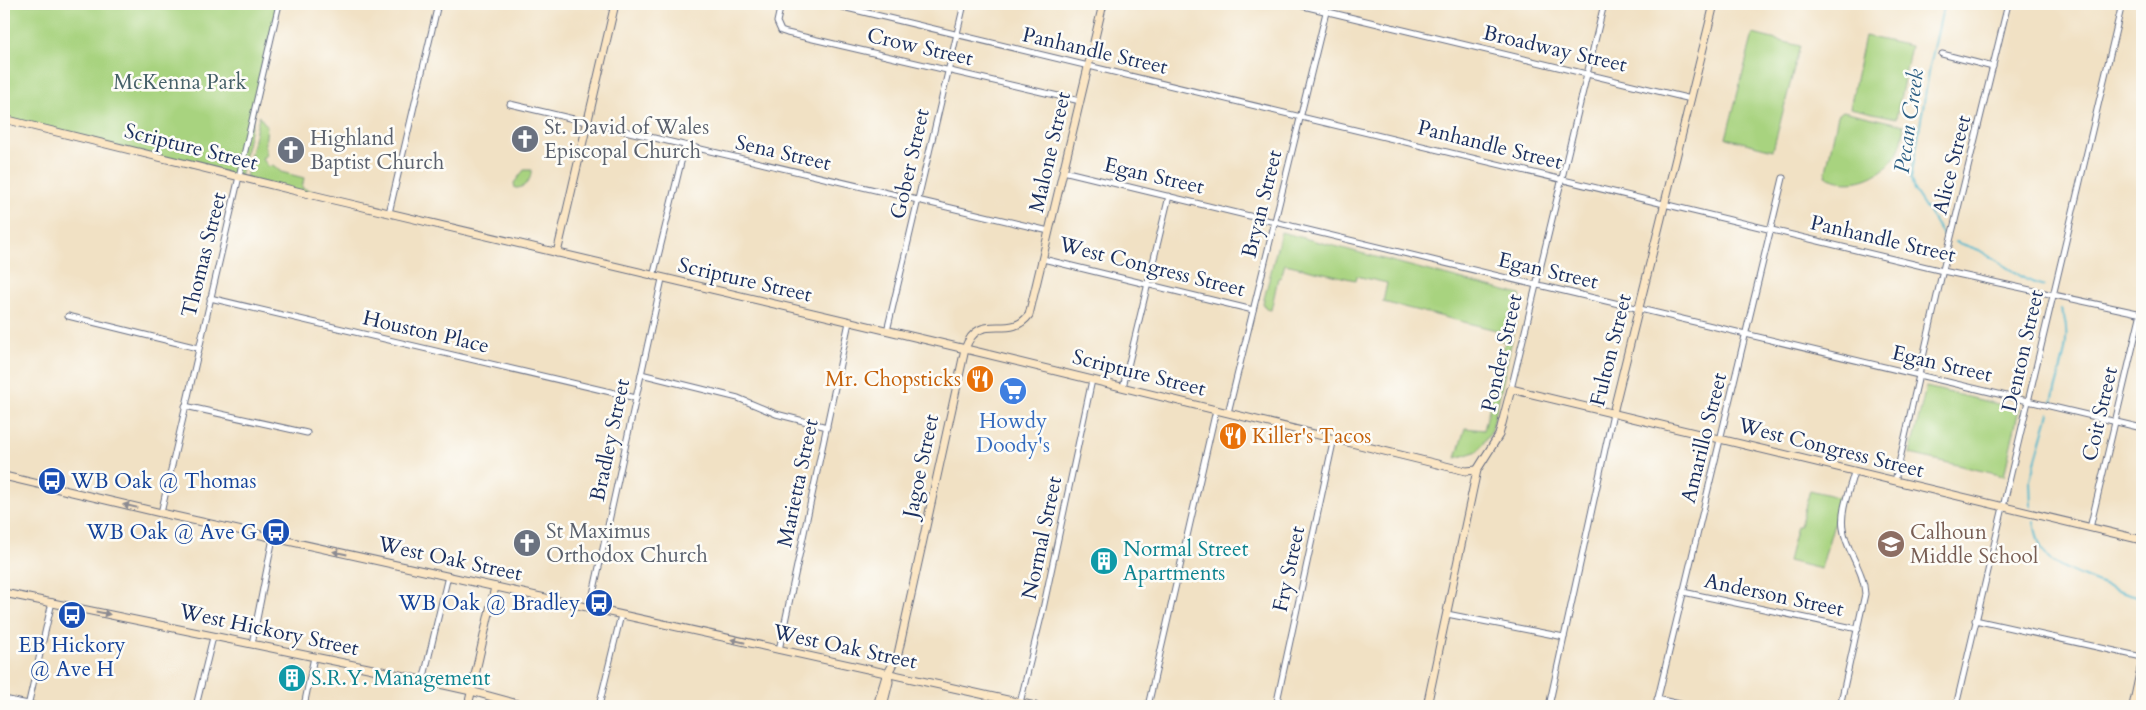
<svg xmlns="http://www.w3.org/2000/svg" width="2146" height="710" font-family="Cardo,serif">
<rect width="100%" height="100%" fill="#fdfcf7"/>
<filter id="ink" filterUnits="userSpaceOnUse"><feTurbulence type="fractalNoise" baseFrequency=".02" numOctaves="2"/><feDisplacementMap in="SourceGraphic" scale="10" xChannelSelector="R" yChannelSelector="G"/><feConvolveMatrix kernelMatrix="1 2 1 2 8 2 1 2 1" color-interpolation-filters="sRGB"/></filter>
<filter id="wash" filterUnits="userSpaceOnUse"><feTurbulence type="fractalNoise" baseFrequency=".0096" numOctaves="4" result="noise"/><feDisplacementMap in="SourceGraphic" scale="20" xChannelSelector="R" yChannelSelector="G"/><feGaussianBlur stdDeviation="1.12" result="paint"/><feColorMatrix in="noise" values="0 0 0 0 0 0 0 0 0 0 0 0 0 0 0 0 0 1.4 0 .05"/><feComposite in="paint" operator="in"/></filter>
<g filter="url(#wash)">
<rect width="100%" height="100%" fill="#f1e1c4"/>
<g fill="#a8d37f" stroke="#62816e">
<polygon points="12,4 278,4 240,177 4,119 4,12"/>
<polygon points="1753,34 1800,46 1773,150 1726,138"/>
<polygon points="1865,36 1911,46 1896,118 1850,108"/>
<path d="M 1843,111 L 1903,125 C 1907,165 1860,195 1825,176 L 1838,115 Z"/>
<polygon points="259,116 267,126 265,146 267,155 262,158 269,167 273,165 281,172 304,178 302,188 313,191 311,195 246,178"/>
<path d="M 524,170 L 531,170 C 532,180 524,189 515,188 L 514,183 Z"/>
<polygon points="1281,232 1520,295 1521,299 1492,430 1478,451 1456,458 1465,428 1484,430 1505,342 1499,340 1500,331 1383,302 1387,283 1356,276 1355,280 1285,264 1281,277 1278,278 1271,310 1266,309 1263,303"/>
<polygon points="1926,387 2019,409 2004,476 1910,454"/>
<polygon points="1810,490 1841,498 1821,569 1788,561 1797,526 1800,526"/>
</g>
<g fill="none" stroke-linecap="round" stroke-linejoin="round">
<g stroke="#4fb7cd" stroke-width="2">
<polyline points="1944,4 1930,66 1911,179 1914,190 1944,236"/>
<polyline points="1956,242 1979,250 2027,280 2044,286"/>
<path d="M 2052,402 C 2058,374 2075,336 2061,309"/>
<polyline points="2031,507 2030,480 2049,413"/>
<path d="M 2034,522 C 2036,534 2039,548 2048,558 C 2059,569 2125,594 2142,597"/>
</g>
</g>
</g>
<g filter="url(#ink)">
<g fill="none" stroke-linecap="round" stroke-linejoin="round">
<defs>
<g id="street">
<polyline points="781,4 777,22 781,31 787,33 1080,101"/>
<polyline points="830,4 1943,271 2142,314"/>
<polyline points="1295,4 1691,99"/>
<polyline points="1942,54 1993,67"/>
<polyline points="510,104 1049,231"/>
<polyline points="1063,171 1536,285 1543,286 2142,428"/>
<polyline points="389,213 438,4"/>
<polyline points="1043,259 1253,310"/>
<polyline points="653,277 685,146"/>
<polyline points="210,298 636,398"/>
<polyline points="68,316 198,348"/>
<polyline points="887,331 964,4"/>
<polyline points="641,374 738,398 776,414 827,427"/>
<polyline points="1123,387 1169,196"/>
<polyline points="1511,389 1604,4"/>
<polyline points="185,406 307,433"/>
<polyline points="1228,413 1328,4"/>
<polyline points="1895,481 1941,278 2008,4"/>
<polyline points="161,513 279,4"/>
<polyline points="2090,528 2142,308"/>
<polyline points="1683,592 1858,629"/>
<polyline points="590,608 662,279"/>
<polyline points="1447,614 1564,637"/>
<polyline points="1975,620 2142,657"/>
<polyline points="252,644 273,538"/>
<polyline points="779,650 849,322"/>
<polyline points="423,681 448,576"/>
<polyline points="4,699 38,706"/>
<polyline points="1657,699 1689,706"/>
<polyline points="1020,703 1043,609 1092,380"/>
<polyline points="28,706 52,602"/>
<polyline points="196,706 213,637"/>
<polyline points="304,706 314,657"/>
<polyline points="599,706 621,615"/>
<polyline points="1148,706 1216,410"/>
<polyline points="1276,706 1334,438"/>
<polyline points="1549,706 1613,413"/>
<polyline points="1656,706 1783,178"/>
<path d="M 1840,706 L 1865,594 C 1864,569 1846,552 1843,528 C 1840,511 1850,488 1854,472"/>
<polyline points="1956,706 2122,4"/>
</g>
<g id="secondary">
<polyline points="4,119 321,197 974,351 1466,471 1477,470"/>
<polyline points="557,253 615,4"/>
<polyline points="1613,413 1714,4"/>
<polyline points="4,476 161,513 1035,706"/>
<polyline points="4,593 368,668 471,691 525,706"/>
<polyline points="468,706 495,587"/>
<path d="M 877,706 L 885,679 L 898,654 L 965,349 C 979,309 1009,342 1029,315 L 1103,4"/>
<polyline points="883,706 889,682 888,675"/>
<polyline points="1427,706 1477,470 1499,435 1511,389 2142,540"/>
<polyline points="2133,706 2142,664"/>
</g>
</defs>
<use href="#street" stroke="#666d82" stroke-width="7"/>
<use href="#secondary" stroke="#666d82" stroke-width="9"/>
<use href="#street" stroke="#fff" stroke-width="5"/>
<use href="#secondary" stroke="#fbe6c4" stroke-width="7"/>
</g>
<defs><path id="oneway-solid" d="M-6-.8H1V-3.2L6.5 0L1 3.2V.8H-6Z" transform="scale(1.25)"/></defs>
<g fill="#8b8a91">
<use href="#oneway-solid" transform="translate(130 506) rotate(-167)"/>
<use href="#oneway-solid" transform="translate(340 553) rotate(-168)"/>
<use href="#oneway-solid" transform="translate(103 613) rotate(12)"/>
<use href="#oneway-solid" transform="translate(738 641) rotate(-167)"/>
</g>
</g>
<defs>
<symbol id="church-disc" viewBox="-11 -11 22 22"><circle r="9.5" fill="#6b7280" stroke="#fdfcf7"/><path d="M-1.2-6h2.4v3.5h3.3v2.4h-3.3V6h-2.4V-.1h-3.3v-2.4h3.3Z" fill="#fff"/></symbol>
<symbol id="restaurant-disc" viewBox="-11 -11 22 22"><circle r="9.5" fill="#e8710a" stroke="#fdfcf7"/><path d="M-5-6h1v4h1v-4h1v4h1v-4h1v5L-1.5 .5V6h-2V.5L-5-1ZM5-6V6H3V1.5H1.5Q1.5-4 5-6Z" fill="#fff"/></symbol>
<symbol id="supermarket-disc" viewBox="-11 -11 22 22"><circle r="9.5" fill="#3f7fe0" stroke="#fdfcf7"/><path d="M-6-5.5h2.5l.6 2H6L4.5 2H-2.5L-4.4-4H-6ZM-1.5 3.2a1.3 1.3 0 1 0 .1 0ZM3 3.2a1.3 1.3 0 1 0 .1 0Z" fill="#fff"/></symbol>
<symbol id="bus-disc" viewBox="-11 -11 22 22"><circle r="9.5" fill="#1a4fb4" stroke="#fdfcf7"/><path d="M-5-6H5V4H4V6H2V4H-2V6H-4V4H-5ZM-3.5-4V0h7V-4ZM-3.5 1.2v1.5H-2V1.2ZM2 1.2v1.5H3.5V1.2Z" fill="#fff"/></symbol>
<symbol id="school-disc" viewBox="-11 -11 22 22"><circle r="9.5" fill="#8d6e63" stroke="#fdfcf7"/><path d="M0-5L7-2L0 1L-7-2ZM-4 1L0 2.5L4 1V4Q0 6-4 4Z" fill="#fff"/></symbol>
<symbol id="building-disc" viewBox="-11 -11 22 22"><circle r="9.5" fill="#0f9aa8" stroke="#fdfcf7"/><path d="M-4-6H4V6H1V3H-1V6H-4ZM-2.5-4.3h1.7v1.8h-1.7ZM.8-4.3h1.7v1.8H.8ZM-2.5-1h1.7V.8h-1.7ZM.8-1h1.7V.8H.8Z" fill="#fff"/></symbol>
</defs>
<g fill-rule="evenodd">
<use href="#church-disc" x="509" y="123" width="32" height="32"/>
<use href="#church-disc" x="275" y="134" width="32" height="32"/>
<use href="#restaurant-disc" x="964" y="363" width="32" height="32"/>
<use href="#supermarket-disc" x="997" y="375" width="32" height="32"/>
<use href="#restaurant-disc" x="1217" y="420" width="32" height="32"/>
<use href="#bus-disc" x="36" y="465" width="32" height="32"/>
<use href="#bus-disc" x="260" y="516" width="32" height="32"/>
<use href="#church-disc" x="511" y="527" width="32" height="32"/>
<use href="#school-disc" x="1875" y="528" width="32" height="32"/>
<use href="#building-disc" x="1088" y="545" width="32" height="32"/>
<use href="#bus-disc" x="583" y="587" width="32" height="32"/>
<use href="#bus-disc" x="56" y="599" width="32" height="32"/>
<use href="#building-disc" x="276" y="662" width="32" height="32"/>
</g>
<g text-anchor="middle" dominant-baseline="central" stroke-width="5" stroke-linejoin="round" paint-order="stroke">
<g font-size="21" fill="#1b2f5e" stroke="#fdfcf7">
<text transform="translate(920 47) rotate(13)">Crow Street</text>
<text transform="translate(1555 49) rotate(13)">Broadway Street</text>
<text transform="translate(1095 51) rotate(13)">Panhandle Street</text>
<text transform="translate(1490 145) rotate(14)">Panhandle Street</text>
<text transform="translate(191 147) rotate(14)">Scripture Street</text>
<text transform="translate(1050 152) rotate(-77)">Malone Street</text>
<text transform="translate(783 153) rotate(13)">Sena Street</text>
<text transform="translate(910 164) rotate(-77)">Gober Street</text>
<text transform="translate(1952 165) rotate(-76)">Alice Street</text>
<text transform="translate(1154 176) rotate(13)">Egan Street</text>
<text transform="translate(1262 204) rotate(-76)">Bryan Street</text>
<text transform="translate(1883 239) rotate(13)">Panhandle Street</text>
<text transform="translate(204 255) rotate(-76)">Thomas Street</text>
<text transform="translate(1152 267) rotate(14)">West Congress Street</text>
<text transform="translate(1548 271) rotate(13)">Egan Street</text>
<text transform="translate(745 280) rotate(13)">Scripture Street</text>
<text transform="translate(426 332) rotate(13)">Houston Place</text>
<text transform="translate(1611 350) rotate(-76)">Fulton Street</text>
<text transform="translate(2023 351) rotate(-77)">Denton Street</text>
<text transform="translate(1502 353) rotate(-77)">Ponder Street</text>
<text transform="translate(1942 364) rotate(13)">Egan Street</text>
<text transform="translate(1139 373) rotate(14)">Scripture Street</text>
<text transform="translate(2100 414) rotate(-77)">Coit Street</text>
<text transform="translate(1704 438) rotate(-76)">Amarillo Street</text>
<text transform="translate(610 440) rotate(-78)">Bradley Street</text>
<text transform="translate(1831 448) rotate(14)">West Congress Street</text>
<text transform="translate(921 466) rotate(-78)">Jagoe Street</text>
<text transform="translate(798 483) rotate(-78)">Marietta Street</text>
<text transform="translate(1042 538) rotate(-78)">Normal Street</text>
<text transform="translate(450 559) rotate(12)">West Oak Street</text>
<text transform="translate(1289 569) rotate(-78)">Fry Street</text>
<text transform="translate(1774 595) rotate(12)">Anderson Street</text>
<text transform="translate(269 630) rotate(12)">West Hickory Street</text>
<text transform="translate(845 647) rotate(12)">West Oak Street</text>
</g>
<g font-size="21" fill="#456068" stroke="#fdfcf7">
<text x="180" y="82">McKenna Park</text>
</g>
<g font-size="21" fill="#5b616d" stroke="#fdfcf7" text-anchor="start">
<text x="544" y="127">St. David of Wales<tspan x="544" dy="24">Episcopal Church</tspan></text>
<text x="310" y="138">Highland<tspan x="310" dy="24">Baptist Church</tspan></text>
<text x="546" y="531">St Maximus<tspan x="546" dy="24">Orthodox Church</tspan></text>
</g>
<g font-size="21" fill="#c56008" stroke="#fdfcf7" text-anchor="end">
<text x="961" y="379">Mr. Chopsticks</text>
<text x="1252" y="436" text-anchor="start">Killer's Tacos</text>
</g>
<g font-size="21" fill="#366cbe" stroke="#fdfcf7">
<text x="1013" y="421">Howdy<tspan x="1013" dy="24">Doody's</tspan></text>
</g>
<g font-size="21" fill="#164399" stroke="#fdfcf7" text-anchor="end">
<text x="71" y="481" text-anchor="start">WB Oak @ Thomas</text>
<text x="257" y="532">WB Oak @ Ave G</text>
<text x="580" y="603">WB Oak @ Bradley</text>
<text x="72" y="645" text-anchor="middle">EB Hickory<tspan x="72" dy="24">@ Ave H</tspan></text>
</g>
<g font-size="21" fill="#785e54" stroke="#fdfcf7" text-anchor="start">
<text x="1910" y="532">Calhoun<tspan x="1910" dy="24">Middle School</tspan></text>
</g>
<g font-size="21" fill="#0d838f" stroke="#fdfcf7" text-anchor="start">
<text x="1123" y="549">Normal Street<tspan x="1123" dy="24">Apartments</tspan></text>
<text x="311" y="678">S.R.Y. Management</text>
</g>
<g font-size="22" font-style="italic" fill="#2d5f85" stroke="#fdfcf7">
<text transform="translate(1909 121) rotate(-82)">Pecan Creek</text>
</g>
</g>
<rect width="2146" height="710" fill="none" stroke="#fdfcf7" stroke-width="20"/>
</svg>
